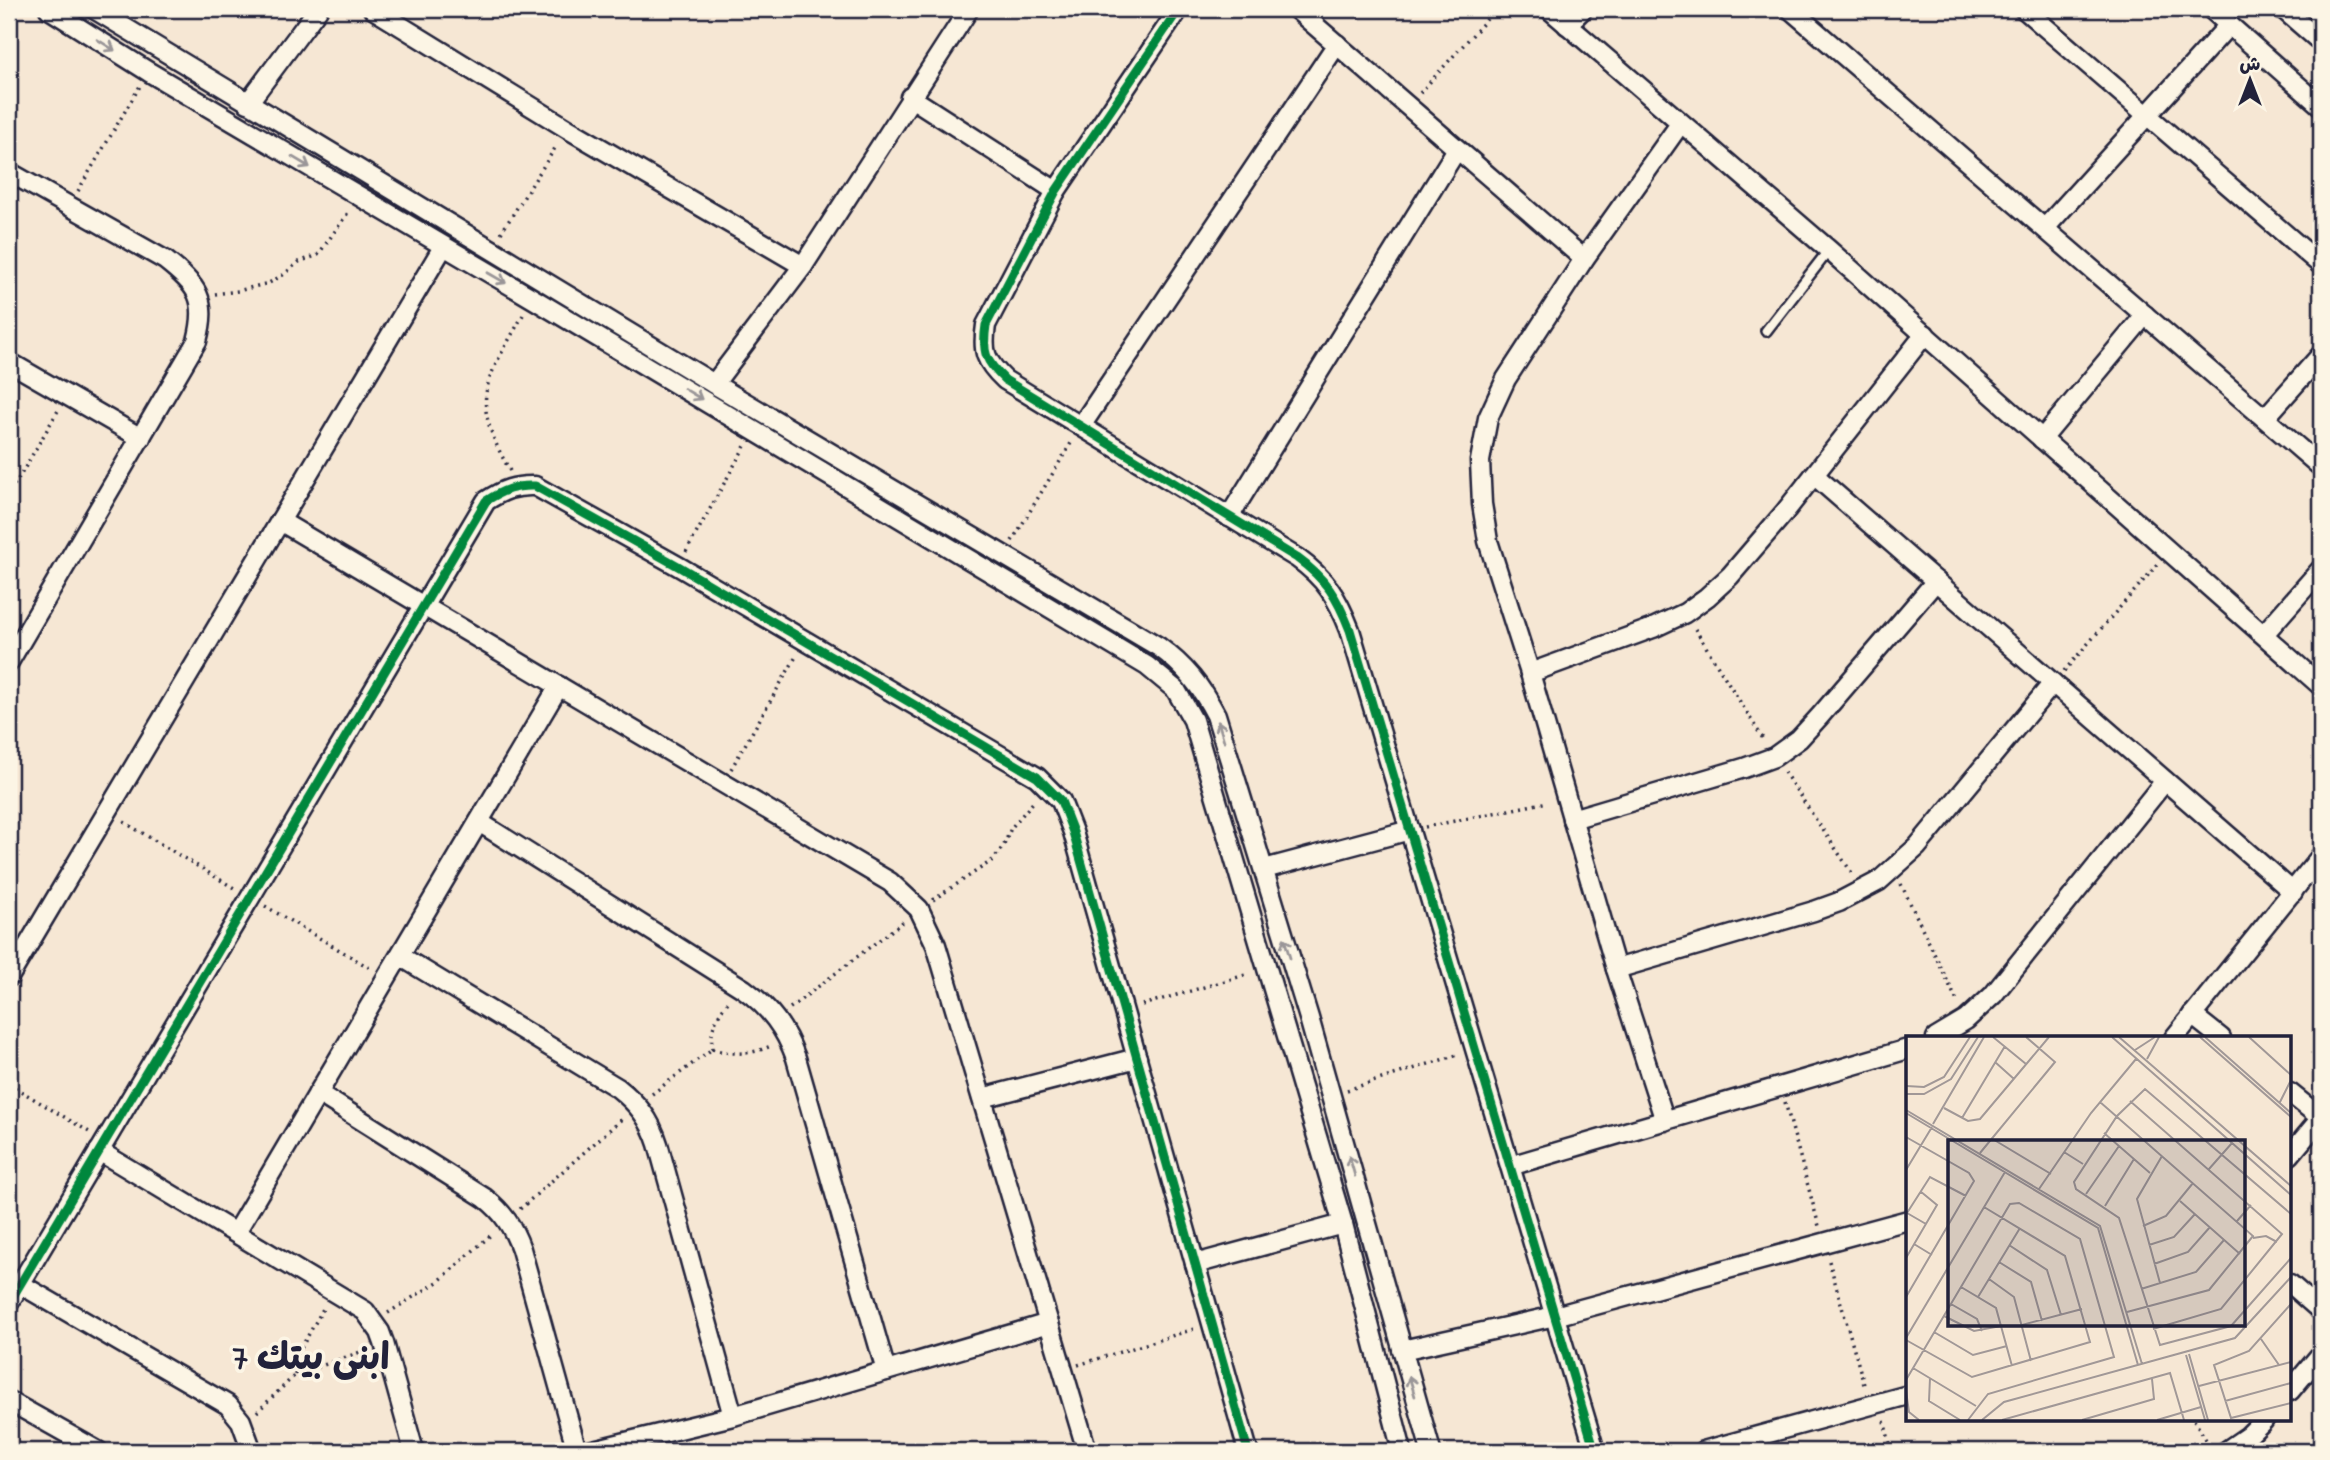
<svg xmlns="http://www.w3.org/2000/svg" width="2330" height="1460" font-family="'Indie Flower','Playpen Sans Arabic',sans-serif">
<rect width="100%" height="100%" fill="#f6e7d4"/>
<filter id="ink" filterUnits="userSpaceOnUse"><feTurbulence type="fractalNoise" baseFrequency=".0143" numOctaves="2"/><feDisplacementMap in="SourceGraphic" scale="14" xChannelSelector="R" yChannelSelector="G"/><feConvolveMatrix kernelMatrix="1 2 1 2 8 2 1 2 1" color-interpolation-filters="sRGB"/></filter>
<g filter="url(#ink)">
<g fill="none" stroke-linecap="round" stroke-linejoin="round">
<defs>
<polyline id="service" points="1766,331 1829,250"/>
<g id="minor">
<polyline points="49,9 149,72 532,298 1147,666 1176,690 1193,720 1343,1224 1402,1451"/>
<path d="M 94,9 L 714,384 L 1159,647 C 1185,666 1201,686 1216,715 L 1309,1018 L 1431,1451"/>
<polyline points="373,9 568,129 803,266"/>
<path d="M 1179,9 L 1056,191 L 986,325 C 982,352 985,361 1005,380 L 1297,558 C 1326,579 1337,597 1350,630 L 1595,1451"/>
<polyline points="1296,9 1584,259"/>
<polyline points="1549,9 1829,250 2321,686"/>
<polyline points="1790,9 2321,467"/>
<polyline points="2024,9 2321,265"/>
<polyline points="2211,9 2321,106"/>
<polyline points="2283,9 2321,42"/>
<polyline points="1567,25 1583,9"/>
<polyline points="910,97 1056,191"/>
<polyline points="248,103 318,9"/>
<path d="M 9,172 L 165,260 C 198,286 208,299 197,341 L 9,662"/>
<polyline points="2045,228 2229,25"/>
<polyline points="9,362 141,438"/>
<polyline points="714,384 803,266 969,9"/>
<polyline points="2265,418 2321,355"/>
<polyline points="1081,426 1337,44"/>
<polyline points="2042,439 2145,315"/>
<polyline points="1814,475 2293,892"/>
<polyline points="1229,517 1457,149"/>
<polyline points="280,521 890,882 919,909 936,945 1087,1451"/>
<polyline points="2264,634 2321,569"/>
<polyline points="1530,673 1653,628 1685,613 1707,597 1730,576 1784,513 1925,334"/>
<polyline points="1572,819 1744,768 1774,757 1799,739 1820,716 1936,581"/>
<path d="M 479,822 L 744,989 C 770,1008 785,1028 796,1058 L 886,1371"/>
<polyline points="1264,869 1410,830"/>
<path d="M 400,956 L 618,1088 C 638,1104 650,1119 658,1144 L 733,1416"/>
<polyline points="1616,969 1814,911 1839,902 1879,881 1917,847 2053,683"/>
<polyline points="9,977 443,247"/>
<polyline points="2192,1015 2221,1038"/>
<polyline points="1936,1038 1966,1020 1993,995 2165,781"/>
<polyline points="2174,1038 2321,856"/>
<path d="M 318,1093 L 485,1198 C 503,1212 513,1227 521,1249 L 577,1451"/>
<polyline points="2290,1093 2321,1118"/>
<polyline points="982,1098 1137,1058"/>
<polyline points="1665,1121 1616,969 1530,673 1488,541 1482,504 1480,461 1488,418 1506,379 1584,259 1680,124"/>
<polyline points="99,1151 365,1311 380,1332 384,1343 414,1451"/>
<polyline points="2290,1155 2321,1118"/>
<polyline points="1510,1166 1908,1049"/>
<polyline points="236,1232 559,686"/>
<polyline points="1195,1264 1343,1224"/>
<polyline points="20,1284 228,1405 241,1421 252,1451"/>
<polyline points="2290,1284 2321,1311"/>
<path d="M 9,1303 L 486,501 C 503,490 515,485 535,486 L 678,566 L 1037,777 L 1061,801 L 1073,832 L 1248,1451"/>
<polyline points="1402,1350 1555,1316 1908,1220"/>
<polyline points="2290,1391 2321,1354"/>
<polyline points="9,1401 98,1451"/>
<polyline points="589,1451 733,1416 1049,1323"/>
<polyline points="1703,1451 1908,1395"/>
<polyline points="2226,1451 2248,1436 2264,1420"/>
</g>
</defs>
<use href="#service" stroke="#22223b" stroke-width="14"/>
<use href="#minor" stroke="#22223b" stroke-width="23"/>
<g stroke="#22223b" stroke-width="3.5" stroke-dasharray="2 5" stroke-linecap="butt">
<polyline points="1420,93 1496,9"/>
<polyline points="78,191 140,86"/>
<polyline points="501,233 557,145"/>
<polyline points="215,294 238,291 269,283 283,275 299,262 318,255 350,210"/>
<path d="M 510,471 C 468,396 485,384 523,315"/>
<polyline points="9,490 16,483 59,409"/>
<polyline points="1012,541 1071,443"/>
<polyline points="686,552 745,446"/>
<polyline points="1695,629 1765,742"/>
<polyline points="2064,671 2158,564"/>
<polyline points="731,769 797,655"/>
<polyline points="1784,772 1854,876"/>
<polyline points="124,822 234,888"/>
<polyline points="1425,827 1548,802"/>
<polyline points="1901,884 1958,1003"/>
<polyline points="933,900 993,860 1004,845 1011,828 1035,800"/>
<polyline points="265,906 370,968"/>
<polyline points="1142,1005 1249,974"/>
<polyline points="790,1008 904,921"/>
<path d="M 712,1049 C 733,1055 750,1055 771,1046"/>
<path d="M 712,1049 C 710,1029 716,1016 729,1001"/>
<polyline points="9,1084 91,1133"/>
<polyline points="1347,1090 1457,1055"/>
<polyline points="652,1094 712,1049"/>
<polyline points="1785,1102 1819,1226"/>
<polyline points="520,1209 624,1117"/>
<polyline points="1829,1261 1865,1388"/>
<polyline points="388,1313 439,1281 493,1233"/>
<polyline points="1078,1365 1194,1329"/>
<polyline points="295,1375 300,1350 324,1307"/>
<polyline points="257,1412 295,1375 369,1349"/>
<polyline points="2194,1420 2209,1445"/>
<polyline points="1884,1421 1892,1451"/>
</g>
<use href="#service" stroke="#fcf5e5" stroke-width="9"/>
<use href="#minor" stroke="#fcf5e5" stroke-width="18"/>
<defs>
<g id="cycleway">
<path d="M 1179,9 L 1056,191 L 986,325 C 982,352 985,361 1005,380 L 1297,558 C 1326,579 1337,597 1350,630 L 1595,1451"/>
<path d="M 9,1303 L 486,501 C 503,490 515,485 535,486 L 678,566 L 1037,777 L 1061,801 L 1073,832 L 1248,1451"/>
</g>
</defs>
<use href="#cycleway" stroke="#fcf5e5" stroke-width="13"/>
<use href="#cycleway" stroke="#00873e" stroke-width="9"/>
</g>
<defs><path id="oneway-shaft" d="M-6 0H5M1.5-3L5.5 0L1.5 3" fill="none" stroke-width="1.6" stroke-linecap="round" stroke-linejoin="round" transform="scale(1.75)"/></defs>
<g stroke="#9a9698">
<use href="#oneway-shaft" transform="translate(106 45) rotate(32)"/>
<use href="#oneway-shaft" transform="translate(301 162) rotate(31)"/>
<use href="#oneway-shaft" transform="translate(497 278) rotate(30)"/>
<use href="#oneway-shaft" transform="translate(693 394) rotate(31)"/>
<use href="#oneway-shaft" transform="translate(1221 731) rotate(-107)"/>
<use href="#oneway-shaft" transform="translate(1287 948) rotate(-107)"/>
<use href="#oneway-shaft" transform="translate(1352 1166) rotate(-106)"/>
<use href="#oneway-shaft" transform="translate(1412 1386) rotate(-106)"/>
</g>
</g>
<g text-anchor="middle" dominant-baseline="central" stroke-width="7" stroke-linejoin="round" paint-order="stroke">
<g font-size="37" font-weight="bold" fill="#22223b" stroke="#fcf5e5">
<text x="311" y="1360">ابنى بيتك 7</text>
</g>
</g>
<g transform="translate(1906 1036)">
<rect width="385" height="385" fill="#f6e7d4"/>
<path fill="none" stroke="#a19897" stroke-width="2" d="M 87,1 L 120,28M 206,1 L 385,159M 213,1 L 385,150M 294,1 L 385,81M 299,1 L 385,77M 343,1 L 385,39M 229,14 L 249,1M 241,23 L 253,1M 89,26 L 108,43M 0,50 L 18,51 L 38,41 L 64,1M 0,58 L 18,58 L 45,43 L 72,1M 224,65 L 376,198 L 315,273 L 247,293M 194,66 L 347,200 L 303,254 L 221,276M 374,66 L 385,44M 38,72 L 62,85 L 74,83 L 143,1M 0,74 L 194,190 L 236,328M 0,77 L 192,192 L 232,329M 56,82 L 99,10M 27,88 L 78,1M 198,97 L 244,137M 0,101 L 63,137 L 68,145 L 0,261M 85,102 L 145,138M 158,116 L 177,128M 74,117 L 149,26 L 120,1M 303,133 L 326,107M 0,134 L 26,91M 133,153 L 185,77 L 230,23M 180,158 L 213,110M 274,165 L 334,218M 199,170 L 228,123M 1,177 L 24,141 L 60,160M 1,177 L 20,188M 385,178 L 239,53 L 211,80 L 168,146 L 170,153 L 213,182 L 254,309 L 325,290 L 385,222M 331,185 L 345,169M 237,190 L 260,180 L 287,147M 347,202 L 360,200 L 371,206M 8,208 L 26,219M 103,209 L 141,234 L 155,279M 243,209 L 268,201 L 289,178M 0,222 L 31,169 L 14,155M 93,226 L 125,246 L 136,285M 248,228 L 282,216 L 304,191M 83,243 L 108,261 L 125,325M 254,247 L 231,163 L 256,120M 55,251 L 90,272 L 106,330M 235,253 L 290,236 L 318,204M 72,261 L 114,192M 45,268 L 71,283 L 76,295M 385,268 L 343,315 L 308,329 L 325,382 L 385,367M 38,280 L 68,295 L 95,290M 116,289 L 176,273M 28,296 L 67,319 L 101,310M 0,302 L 99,136M 355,303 L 373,329M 0,304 L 66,341 L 184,306 L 159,220 L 78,171M 283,318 L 302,384M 280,319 L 299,384M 7,332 L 70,370M 24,342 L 23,365 L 54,384M 0,344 L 104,168 L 113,167 L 174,203 L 208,321 L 82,358 L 62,384M 293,350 L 385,326M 0,355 L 3,376 L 13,384M 319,365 L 385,347M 76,384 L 98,366 L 329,302 L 385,241M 96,384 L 264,337 L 278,384M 176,384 L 248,363 L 246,343M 251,384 L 295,371"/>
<path fill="#22223b" fill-opacity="0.15" stroke="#22223b" stroke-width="3.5" d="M 42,104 L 339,104 L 339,290 L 42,290 Z"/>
<rect width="385" height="385" fill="none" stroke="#22223b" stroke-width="3.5"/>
</g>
<rect width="2330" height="1460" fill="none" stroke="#fcf5e5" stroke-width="35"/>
<rect x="18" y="18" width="2295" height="1425" fill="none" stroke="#22223b" stroke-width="2.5" filter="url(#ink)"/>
<g transform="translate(2250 80)" stroke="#fcf5e5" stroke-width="5" paint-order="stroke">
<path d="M0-5L12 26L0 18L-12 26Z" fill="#22223b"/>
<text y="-10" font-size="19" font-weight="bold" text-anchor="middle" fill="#22223b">ش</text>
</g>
</svg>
